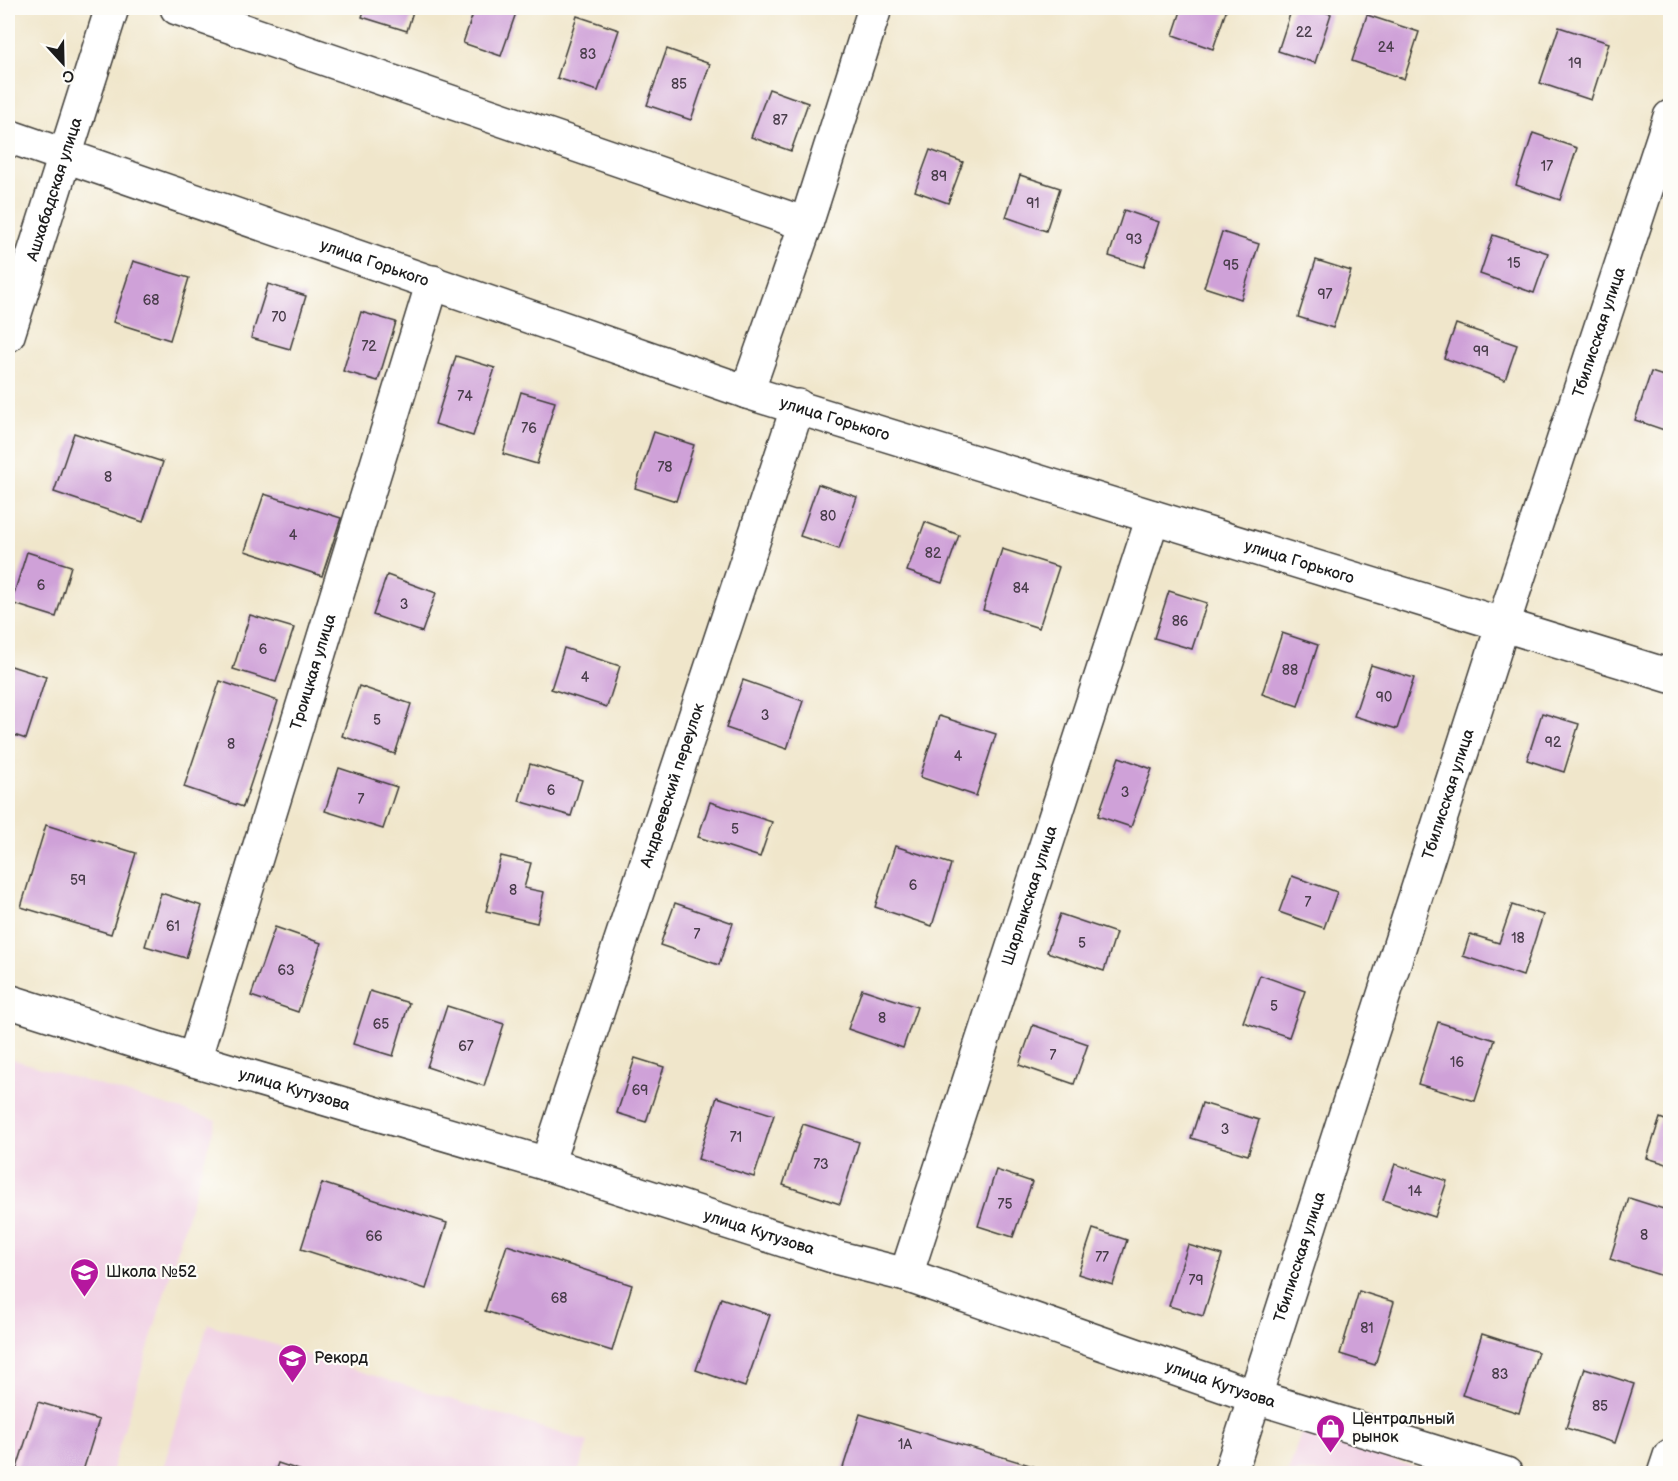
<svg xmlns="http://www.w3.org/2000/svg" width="1678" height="1481" font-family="'Balsamiq Sans',sans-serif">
<rect width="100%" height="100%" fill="#fdfcf7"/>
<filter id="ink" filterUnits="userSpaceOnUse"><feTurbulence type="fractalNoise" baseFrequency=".0167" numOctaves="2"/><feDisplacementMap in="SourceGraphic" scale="12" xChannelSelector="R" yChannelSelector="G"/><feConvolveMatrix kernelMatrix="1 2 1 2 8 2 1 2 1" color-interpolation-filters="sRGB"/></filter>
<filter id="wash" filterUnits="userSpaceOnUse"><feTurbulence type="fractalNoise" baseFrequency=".008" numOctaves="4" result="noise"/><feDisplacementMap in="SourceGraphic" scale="24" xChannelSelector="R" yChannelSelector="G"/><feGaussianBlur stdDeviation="1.35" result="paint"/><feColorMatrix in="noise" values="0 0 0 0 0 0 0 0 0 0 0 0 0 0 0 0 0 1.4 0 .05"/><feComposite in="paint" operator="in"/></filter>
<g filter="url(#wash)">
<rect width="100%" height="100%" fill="#f0e6cb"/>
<g fill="#f0d0e4">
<polygon points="8,1058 216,1120 111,1473 8,1473"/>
<polygon points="208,1324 588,1442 578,1473 161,1474"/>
<polygon points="1301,1433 1435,1473 1288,1473"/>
</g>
<g id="blocks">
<g fill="#cfa1d8">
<polygon points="365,8 414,8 407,31 362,17"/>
<polygon points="475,8 510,8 517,10 501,56 463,43"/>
<polygon points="1182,8 1227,8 1213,49 1173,35"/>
<polygon points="1292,8 1312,8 1331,14 1315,63 1278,51"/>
<polygon points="1367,15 1419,32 1404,79 1352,61"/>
<polygon points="577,16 619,30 598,91 557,78"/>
<polygon points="1559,27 1609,43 1591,100 1540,83"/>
<polygon points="667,49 710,64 691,120 647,105"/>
<polygon points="769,89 808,103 791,151 751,137"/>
<polygon points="1533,133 1577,148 1560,200 1516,185"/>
<polygon points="930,150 963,162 948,203 915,191"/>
<polygon points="1020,175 1060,188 1046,231 1006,217"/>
<polygon points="1124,210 1159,222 1144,267 1109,256"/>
<polygon points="1222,232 1259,244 1241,299 1204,287"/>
<polygon points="1493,235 1548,253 1534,293 1480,274"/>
<polygon points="1316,260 1351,271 1333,328 1298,317"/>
<polygon points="133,261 189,278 170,340 113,322"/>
<polygon points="268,284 306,296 290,349 251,338"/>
<polygon points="361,312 396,322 378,381 343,371"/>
<polygon points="1456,324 1517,345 1505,380 1444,358"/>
<polygon points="456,356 495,368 473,436 435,424"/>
<polygon points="1651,372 1670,378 1670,432 1635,420"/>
<polygon points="521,392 555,402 537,464 503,454"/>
<polygon points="654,432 694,445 676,501 635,488"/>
<polygon points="74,433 163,462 143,522 54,492"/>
<polygon points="818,484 857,497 839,549 800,536"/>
<polygon points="264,494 341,518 322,576 245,551"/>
<polygon points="925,522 959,535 942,583 907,571"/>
<polygon points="1002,549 1059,567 1039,628 983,610"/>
<polygon points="27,552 71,566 56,617 11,603"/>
<polygon points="387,575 436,593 422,632 373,615"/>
<polygon points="1169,591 1207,603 1192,649 1154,638"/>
<polygon points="250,615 294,628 276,682 233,669"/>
<polygon points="1282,633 1318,645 1298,706 1262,694"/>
<polygon points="564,648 620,666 607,707 551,689"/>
<polygon points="8,665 46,677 26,739 8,733"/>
<polygon points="1371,665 1414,678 1397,729 1354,716"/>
<polygon points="743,680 803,701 787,749 726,728"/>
<polygon points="220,681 278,701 243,807 184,787"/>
<polygon points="359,686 411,704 395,754 342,736"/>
<polygon points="1542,713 1579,724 1564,772 1527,760"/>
<polygon points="939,716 996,734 976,796 920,777"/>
<polygon points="1119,757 1152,769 1131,827 1098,816"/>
<polygon points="530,764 582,780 571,816 519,801"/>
<polygon points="339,768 397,787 383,829 325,811"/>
<polygon points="710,802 772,822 760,857 698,837"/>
<polygon points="46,825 136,853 111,934 21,907"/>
<polygon points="895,846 951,864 932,926 875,907"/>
<polygon points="501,856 531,863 524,888 544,892 537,923 486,911"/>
<polygon points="1292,876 1337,892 1324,928 1279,912"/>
<polygon points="161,893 202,906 186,958 145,946"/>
<polygon points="675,903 733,923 719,965 660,945"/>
<polygon points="1512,905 1543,915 1523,976 1463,956 1470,934 1499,943"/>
<polygon points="1060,914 1116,933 1104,971 1047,952"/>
<polygon points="275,927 321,943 298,1012 251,996"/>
<polygon points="1260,975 1305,991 1289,1037 1243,1022"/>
<polygon points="862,989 917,1007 903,1048 848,1029"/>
<polygon points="370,991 409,1003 393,1056 353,1044"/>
<polygon points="447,1006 504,1024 484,1086 427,1067"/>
<polygon points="1438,1022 1495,1040 1475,1101 1418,1084"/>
<polygon points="1033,1025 1088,1044 1074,1084 1019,1065"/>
<polygon points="635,1058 664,1067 646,1122 617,1113"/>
<polygon points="717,1097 774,1115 754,1177 698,1159"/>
<polygon points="1202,1103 1259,1120 1248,1155 1191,1138"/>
<polygon points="1660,1118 1670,1122 1670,1165 1647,1158"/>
<polygon points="803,1124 859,1142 840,1204 783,1185"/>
<polygon points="1395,1164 1447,1181 1435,1217 1383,1200"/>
<polygon points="996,1170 1032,1182 1013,1237 978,1226"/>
<polygon points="322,1183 447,1223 426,1289 301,1249"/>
<polygon points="1629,1198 1670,1211 1670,1264 1666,1277 1610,1259"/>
<polygon points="1093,1229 1127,1240 1113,1285 1078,1274"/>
<polygon points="507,1245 632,1285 612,1351 485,1311"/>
<polygon points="1188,1245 1222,1255 1203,1316 1169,1306"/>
<polygon points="1359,1291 1394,1302 1375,1365 1340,1354"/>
<polygon points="721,1298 770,1315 745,1387 696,1370"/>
<polygon points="1482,1334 1538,1352 1519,1413 1462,1395"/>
<polygon points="1585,1368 1634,1384 1615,1443 1566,1428"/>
<polygon points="38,1402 99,1420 82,1474 15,1474"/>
<polygon points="860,1414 1056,1473 1056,1474 841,1474"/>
<polygon points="278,1463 308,1473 308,1474 274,1474"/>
</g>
</g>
</g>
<g filter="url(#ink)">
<use href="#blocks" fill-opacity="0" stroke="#3c3a36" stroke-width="1.5"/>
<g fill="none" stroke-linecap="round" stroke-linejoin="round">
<defs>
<g id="minor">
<polyline points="177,8 806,224"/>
<path id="s1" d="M 8,136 L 747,392 L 1670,676"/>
<path id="s2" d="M 8,335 L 112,8"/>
<polyline points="747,392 806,224 875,8"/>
<path id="s3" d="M 8,1001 L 194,1060 L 547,1164 L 839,1258 L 906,1275 L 1256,1397 L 1506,1474"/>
<path id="s4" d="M 194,1060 L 433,282"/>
<path id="s5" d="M 547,1164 L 798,406"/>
<path id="s6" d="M 906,1275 L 1153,517"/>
<path id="s7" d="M 1230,1474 L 1503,624 L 1670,117"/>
<polyline points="1664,1474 1670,1456"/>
</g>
</defs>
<use href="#minor" stroke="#3c3a36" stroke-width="36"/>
<use href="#minor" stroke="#fff" stroke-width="33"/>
</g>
</g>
<defs>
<symbol id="school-pin" viewBox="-11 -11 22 30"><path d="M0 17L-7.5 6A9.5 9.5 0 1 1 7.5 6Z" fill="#b5179e" stroke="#fdfcf7"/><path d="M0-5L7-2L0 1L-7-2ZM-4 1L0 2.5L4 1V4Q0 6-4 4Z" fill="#fff"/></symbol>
<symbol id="shop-pin" viewBox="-11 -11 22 30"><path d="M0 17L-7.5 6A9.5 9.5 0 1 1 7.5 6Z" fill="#b5179e" stroke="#fdfcf7"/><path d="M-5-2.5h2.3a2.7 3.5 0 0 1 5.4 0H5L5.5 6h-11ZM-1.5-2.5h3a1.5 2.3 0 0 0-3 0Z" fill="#fff"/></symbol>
</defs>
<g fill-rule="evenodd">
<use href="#school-pin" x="68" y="1256" width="33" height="45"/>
<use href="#school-pin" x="276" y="1342" width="33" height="45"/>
<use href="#shop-pin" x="1314" y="1412" width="33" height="45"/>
</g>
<g text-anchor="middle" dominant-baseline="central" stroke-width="4.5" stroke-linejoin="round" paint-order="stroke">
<g font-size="14" fill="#493d4b">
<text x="1304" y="32">22</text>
<text x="1386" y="47">24</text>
<text x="588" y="54">83</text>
<text x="1575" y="63">19</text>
<text x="679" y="84">85</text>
<text x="780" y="120">87</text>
<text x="1547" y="166">17</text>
<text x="939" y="176">89</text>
<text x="1033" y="203">91</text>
<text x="1134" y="239">93</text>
<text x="1514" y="263">15</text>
<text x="1231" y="265">95</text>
<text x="1325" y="294">97</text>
<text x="151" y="300">68</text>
<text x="279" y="317">70</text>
<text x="369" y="346">72</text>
<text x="1481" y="351">99</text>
<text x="465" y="396">74</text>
<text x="529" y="428">76</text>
<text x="665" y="467">78</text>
<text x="108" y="477">8</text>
<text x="828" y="516">80</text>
<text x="293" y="535">4</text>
<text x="933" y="553">82</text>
<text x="41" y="585">6</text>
<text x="1021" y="588">84</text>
<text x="404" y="604">3</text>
<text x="1180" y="621">86</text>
<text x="263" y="649">6</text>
<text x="1290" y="670">88</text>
<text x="585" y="677">4</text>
<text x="1384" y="697">90</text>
<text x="765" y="715">3</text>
<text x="377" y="720">5</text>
<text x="1553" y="742">92</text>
<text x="231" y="744">8</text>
<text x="958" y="756">4</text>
<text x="551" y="790">6</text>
<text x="1125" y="792">3</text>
<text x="361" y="799">7</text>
<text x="735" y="829">5</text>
<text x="78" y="880">59</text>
<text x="913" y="885">6</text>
<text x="513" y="890">8</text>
<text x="1308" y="902">7</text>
<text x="173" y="926">61</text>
<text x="697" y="934">7</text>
<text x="1518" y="938">18</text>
<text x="1082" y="943">5</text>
<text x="286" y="970">63</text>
<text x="1274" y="1006">5</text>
<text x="882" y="1018">8</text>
<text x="381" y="1024">65</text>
<text x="466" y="1046">67</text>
<text x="1053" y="1055">7</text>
<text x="1457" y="1062">16</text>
<text x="640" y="1090">69</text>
<text x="1225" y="1129">3</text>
<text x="736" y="1137">71</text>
<text x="821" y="1164">73</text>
<text x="1415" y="1191">14</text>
<text x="1005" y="1204">75</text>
<text x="1644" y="1235">8</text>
<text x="374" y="1236">66</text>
<text x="1102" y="1257">77</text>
<text x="1196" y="1280">79</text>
<text x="559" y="1298">68</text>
<text x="1367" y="1328">81</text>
<text x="1500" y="1374">83</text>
<text x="1600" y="1406">85</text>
<text x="905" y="1444">1А</text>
</g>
<g font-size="16" fill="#1c1c1c" stroke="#fdfcf7">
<text stroke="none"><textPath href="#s2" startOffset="153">Ашхабадская улица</textPath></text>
<text stroke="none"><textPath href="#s1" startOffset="388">улица Горького</textPath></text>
<text stroke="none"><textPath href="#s7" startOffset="1200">Тбилисская улица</textPath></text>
<text stroke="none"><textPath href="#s1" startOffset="874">улица Горького</textPath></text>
<text stroke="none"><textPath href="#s1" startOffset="1360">улица Горького</textPath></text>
<text stroke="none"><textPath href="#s4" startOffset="406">Троицкая улица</textPath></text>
<text stroke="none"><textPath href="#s5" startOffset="399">Андреевский переулок</textPath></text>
<text stroke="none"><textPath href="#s7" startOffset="714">Тбилисская улица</textPath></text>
<text stroke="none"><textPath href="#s6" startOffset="399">Шарлыкская улица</textPath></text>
<text stroke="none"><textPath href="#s3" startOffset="300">улица Кутузова</textPath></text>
<text stroke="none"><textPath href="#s3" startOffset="786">улица Кутузова</textPath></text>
<text stroke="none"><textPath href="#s7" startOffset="228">Тбилисская улица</textPath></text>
<text stroke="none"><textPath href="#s3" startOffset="1272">улица Кутузова</textPath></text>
</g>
<g font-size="16" fill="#1c1c1c" stroke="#fdfcf7" text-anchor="start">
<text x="106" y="1272">Школа №52</text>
<text x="314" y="1358">Рекорд</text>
<text x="1352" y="1419">Центральный<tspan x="1352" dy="18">рынок</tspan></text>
</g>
</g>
<rect width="1678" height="1481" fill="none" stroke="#fdfcf7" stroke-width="30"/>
<g transform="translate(63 63) rotate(158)" stroke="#fdfcf7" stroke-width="4.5" paint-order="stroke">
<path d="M0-4.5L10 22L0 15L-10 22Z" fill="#1c1c1c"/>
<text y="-9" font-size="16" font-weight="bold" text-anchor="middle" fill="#1c1c1c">С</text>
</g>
</svg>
